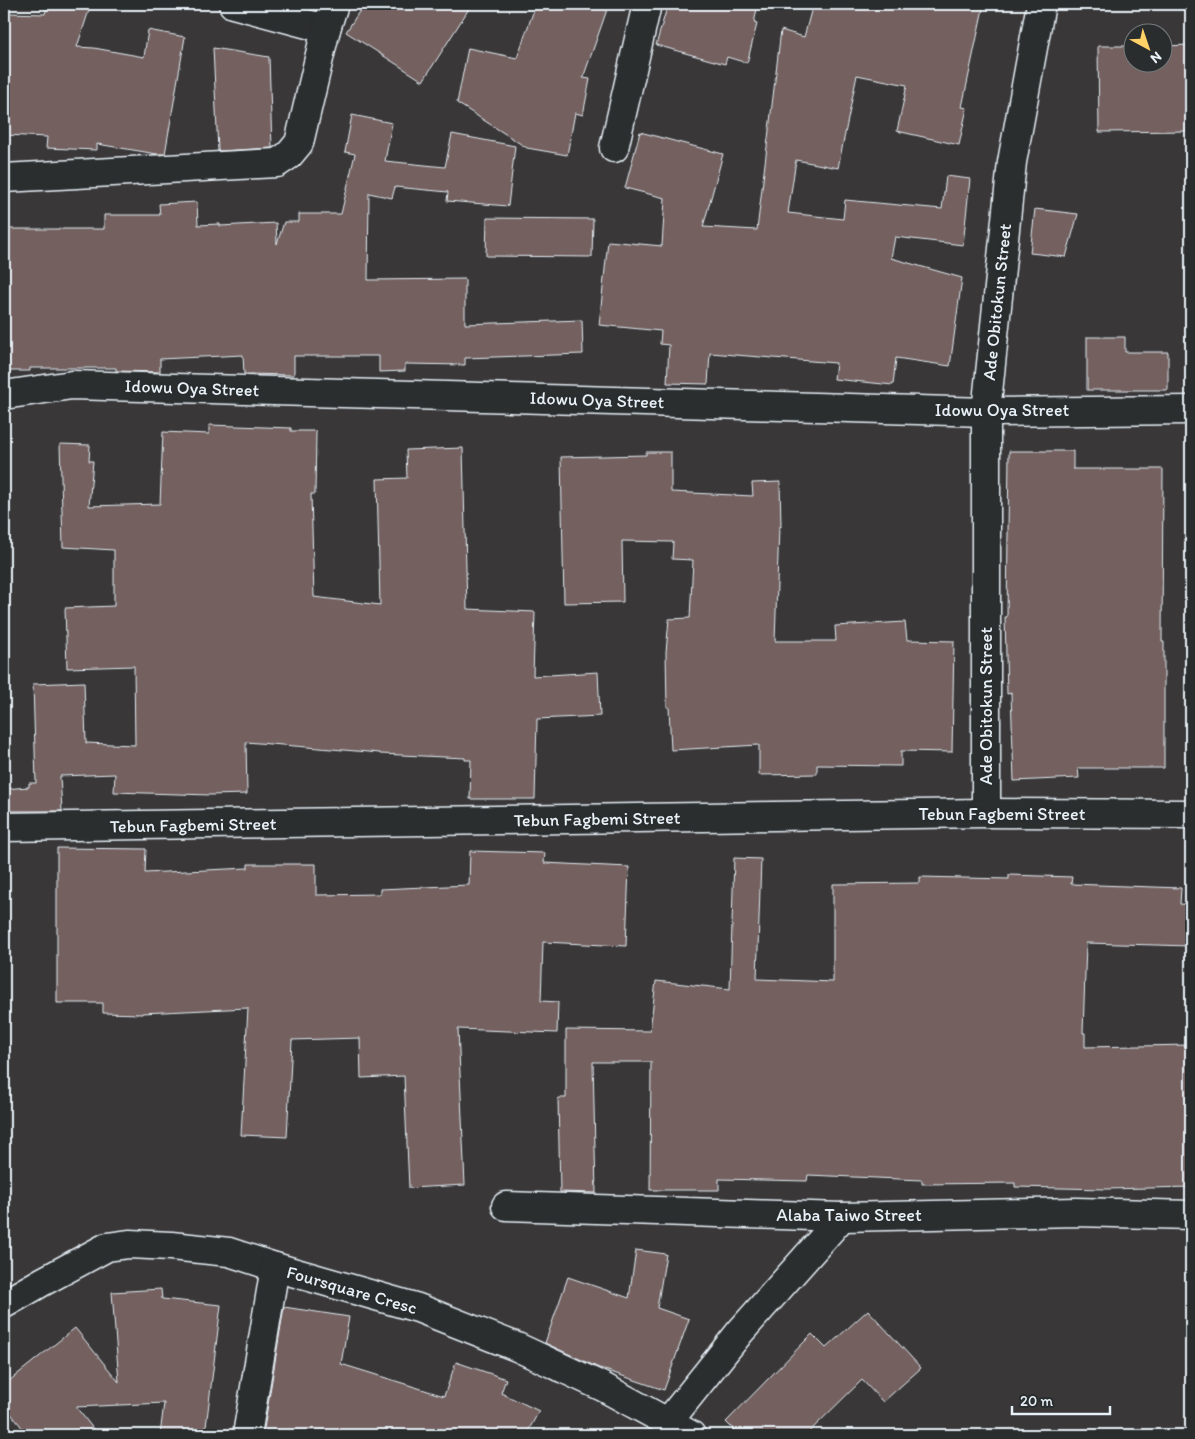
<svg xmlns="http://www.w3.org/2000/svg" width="1195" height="1439" font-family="Itim,sans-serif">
<rect width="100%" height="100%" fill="#393738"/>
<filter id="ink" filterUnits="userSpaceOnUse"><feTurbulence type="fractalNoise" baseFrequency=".02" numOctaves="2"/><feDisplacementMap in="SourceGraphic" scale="10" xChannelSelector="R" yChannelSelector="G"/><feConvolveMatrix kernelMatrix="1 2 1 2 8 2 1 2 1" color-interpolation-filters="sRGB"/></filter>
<g filter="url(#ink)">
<g fill="#73605e" stroke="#e8f1f8">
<polygon points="48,4 91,4 77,47 94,48 144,57 148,30 185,37 165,154 157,154 97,144 97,150 46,148 47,137 4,135 4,69 6,13 45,14"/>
<polygon points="364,4 472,4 423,81 346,32"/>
<polygon points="536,4 609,4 583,78 590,79 583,115 575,113 567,155 527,148 457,103 468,48 517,58"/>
<polygon points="668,4 758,4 754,23 757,24 747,63 727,57 725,64 656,45"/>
<polygon points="813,4 984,4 962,107 967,108 959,145 897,131 907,85 857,75 838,168 796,160 788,213 843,219 845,200 942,209 946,176 970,179 963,245 895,237 891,258 962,278 950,366 896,358 893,385 834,379 836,363 710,353 708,384 667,383 669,345 660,344 661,331 599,325 608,241 662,246 665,198 625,188 640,132 723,154 703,227 757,230 781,30 804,37"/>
<polygon points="1191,45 1191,131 1099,132 1098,46 1132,46 1132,62 1162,62 1162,46"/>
<polygon points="213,48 269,57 272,148 218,151"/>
<polygon points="352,115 392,123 385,161 445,167 452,134 515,146 508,206 447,201 448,192 395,187 392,198 369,193 368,280 465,279 465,324 582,320 583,354 465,358 465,365 405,364 405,371 379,372 379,356 294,356 294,375 244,374 243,355 160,359 160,372 116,371 116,368 30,368 30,371 4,371 4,229 104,229 104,215 160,215 159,204 197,202 198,225 220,224 220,226 276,223 277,244 284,222 299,222 299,214 341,214 355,154 345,152"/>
<polygon points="1035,209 1078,214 1066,257 1030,253"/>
<polygon points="487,218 593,219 592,257 486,256"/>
<polygon points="1087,337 1125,337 1125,352 1168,352 1168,390 1087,390"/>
<polygon points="209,425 291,428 291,431 316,431 315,494 311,494 314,597 380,605 377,479 407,478 406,450 463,448 467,609 535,612 533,676 598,672 600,716 537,719 535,799 470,799 471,760 465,760 465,758 380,754 380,753 246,742 247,794 210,795 114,792 115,774 60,776 62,811 4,811 4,789 29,787 29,783 36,783 33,684 84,682 86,743 135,745 134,666 67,668 65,608 114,606 114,550 63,547 60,444 90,445 89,461 93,461 89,506 160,504 163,432 209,434"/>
<polygon points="1009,451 1073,451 1073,469 1163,469 1162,642 1164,642 1164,768 1078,768 1079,778 1014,781 1011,693 1007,694 1005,617 1007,617"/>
<polygon points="646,452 671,452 671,492 753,496 752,483 780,482 781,527 779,527 775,641 836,641 835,626 905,622 907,640 954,641 952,752 901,751 901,766 817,765 817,774 759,775 759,745 671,750 669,707 667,707 666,652 669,619 690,618 693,560 672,559 673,542 622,541 623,602 564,603 561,457 646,455"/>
<polygon points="57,848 146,849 145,873 248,868 248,864 316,864 316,895 380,894 380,889 469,885 470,851 545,853 544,863 629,867 626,946 543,942 541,1001 558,1002 557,1033 458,1029 465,1185 409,1188 404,1076 361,1078 360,1038 292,1040 287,1137 241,1135 248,1008 142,1013 142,1014 103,1013 103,1003 57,1003"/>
<polygon points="734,858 761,859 757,979 833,982 833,884 920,883 920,877 1009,879 1009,875 1072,877 1071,884 1181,888 1180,904 1191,905 1191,946 1086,943 1083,1033 1085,1033 1085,1047 1191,1045 1191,1187 1106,1189 1015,1187 1015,1183 922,1184 922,1180 808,1175 807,1181 719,1179 719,1190 650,1190 651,1062 593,1062 596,1193 560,1192 558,1098 566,1098 566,1030 650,1031 656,981 730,989"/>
<polygon points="636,1250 666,1254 657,1308 689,1319 664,1390 599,1368 545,1343 568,1277 629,1298"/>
<polygon points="161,1289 162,1299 221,1305 205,1435 160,1435 164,1403 76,1407 98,1435 28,1435 4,1405 4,1385 75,1328 119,1382 112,1292"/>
<polygon points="284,1307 349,1317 341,1364 444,1396 456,1362 506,1379 501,1393 539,1411 526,1435 263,1435"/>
<polygon points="868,1310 921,1368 883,1402 862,1380 806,1435 739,1435 726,1422 812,1334 826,1348"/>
</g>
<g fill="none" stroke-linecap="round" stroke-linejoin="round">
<defs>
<g id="minor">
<polyline points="233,4 326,29"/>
<polyline points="614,148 647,4"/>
<polyline points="4,178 277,163 289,155 299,143 326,29 334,4"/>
<polyline points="4,395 72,385 986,412 1191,410"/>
<polyline points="986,813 986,412 1012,162 1041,4"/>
<polyline points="4,827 986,813 1191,814"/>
<polyline points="506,1206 842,1217 1076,1212 1191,1215"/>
<polyline points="4,1304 42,1282 107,1247 129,1244 171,1246 229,1252 275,1267 418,1308 517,1347 603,1387 691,1435"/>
<polyline points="668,1422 740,1332 842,1217"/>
<polyline points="247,1435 275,1267"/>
</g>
</defs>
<use href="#minor" stroke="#e8f1f8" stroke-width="31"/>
<use href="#minor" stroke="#2a2d2e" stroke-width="28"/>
</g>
</g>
<g text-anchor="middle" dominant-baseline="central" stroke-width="4.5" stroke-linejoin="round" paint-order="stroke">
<g font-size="18" fill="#e8f1f8" stroke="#2a2d2e">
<text transform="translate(997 302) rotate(-84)">Ade Obitokun Street</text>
<text transform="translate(192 388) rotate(2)">Idowu Oya Street</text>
<text transform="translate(597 400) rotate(2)">Idowu Oya Street</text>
<text x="1002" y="410">Idowu Oya Street</text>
<text transform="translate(986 706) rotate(-90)">Ade Obitokun Street</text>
<text x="1002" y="814">Tebun Fagbemi Street</text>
<text transform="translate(597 819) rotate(-1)">Tebun Fagbemi Street</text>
<text transform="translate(193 825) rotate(-1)">Tebun Fagbemi Street</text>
<text x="849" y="1215">Alaba Taiwo Street</text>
<text transform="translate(352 1290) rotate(16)">Foursquare Cresc</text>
</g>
</g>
<rect width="1195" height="1439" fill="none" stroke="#2a2d2e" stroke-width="20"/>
<rect x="10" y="10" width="1175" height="1419" fill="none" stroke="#e8f1f8" stroke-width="2" filter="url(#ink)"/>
<g transform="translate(1148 48) rotate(140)"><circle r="24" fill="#2a2d2e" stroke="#767b7f"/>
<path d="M0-4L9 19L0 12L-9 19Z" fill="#ffd166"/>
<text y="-8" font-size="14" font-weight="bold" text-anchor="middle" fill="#e8f1f8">N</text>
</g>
<path d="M1012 1406v8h98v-8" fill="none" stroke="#e8f1f8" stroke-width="2.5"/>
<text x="1020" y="1406" font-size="15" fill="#e8f1f8" stroke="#2a2d2e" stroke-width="4" paint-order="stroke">20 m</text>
</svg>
